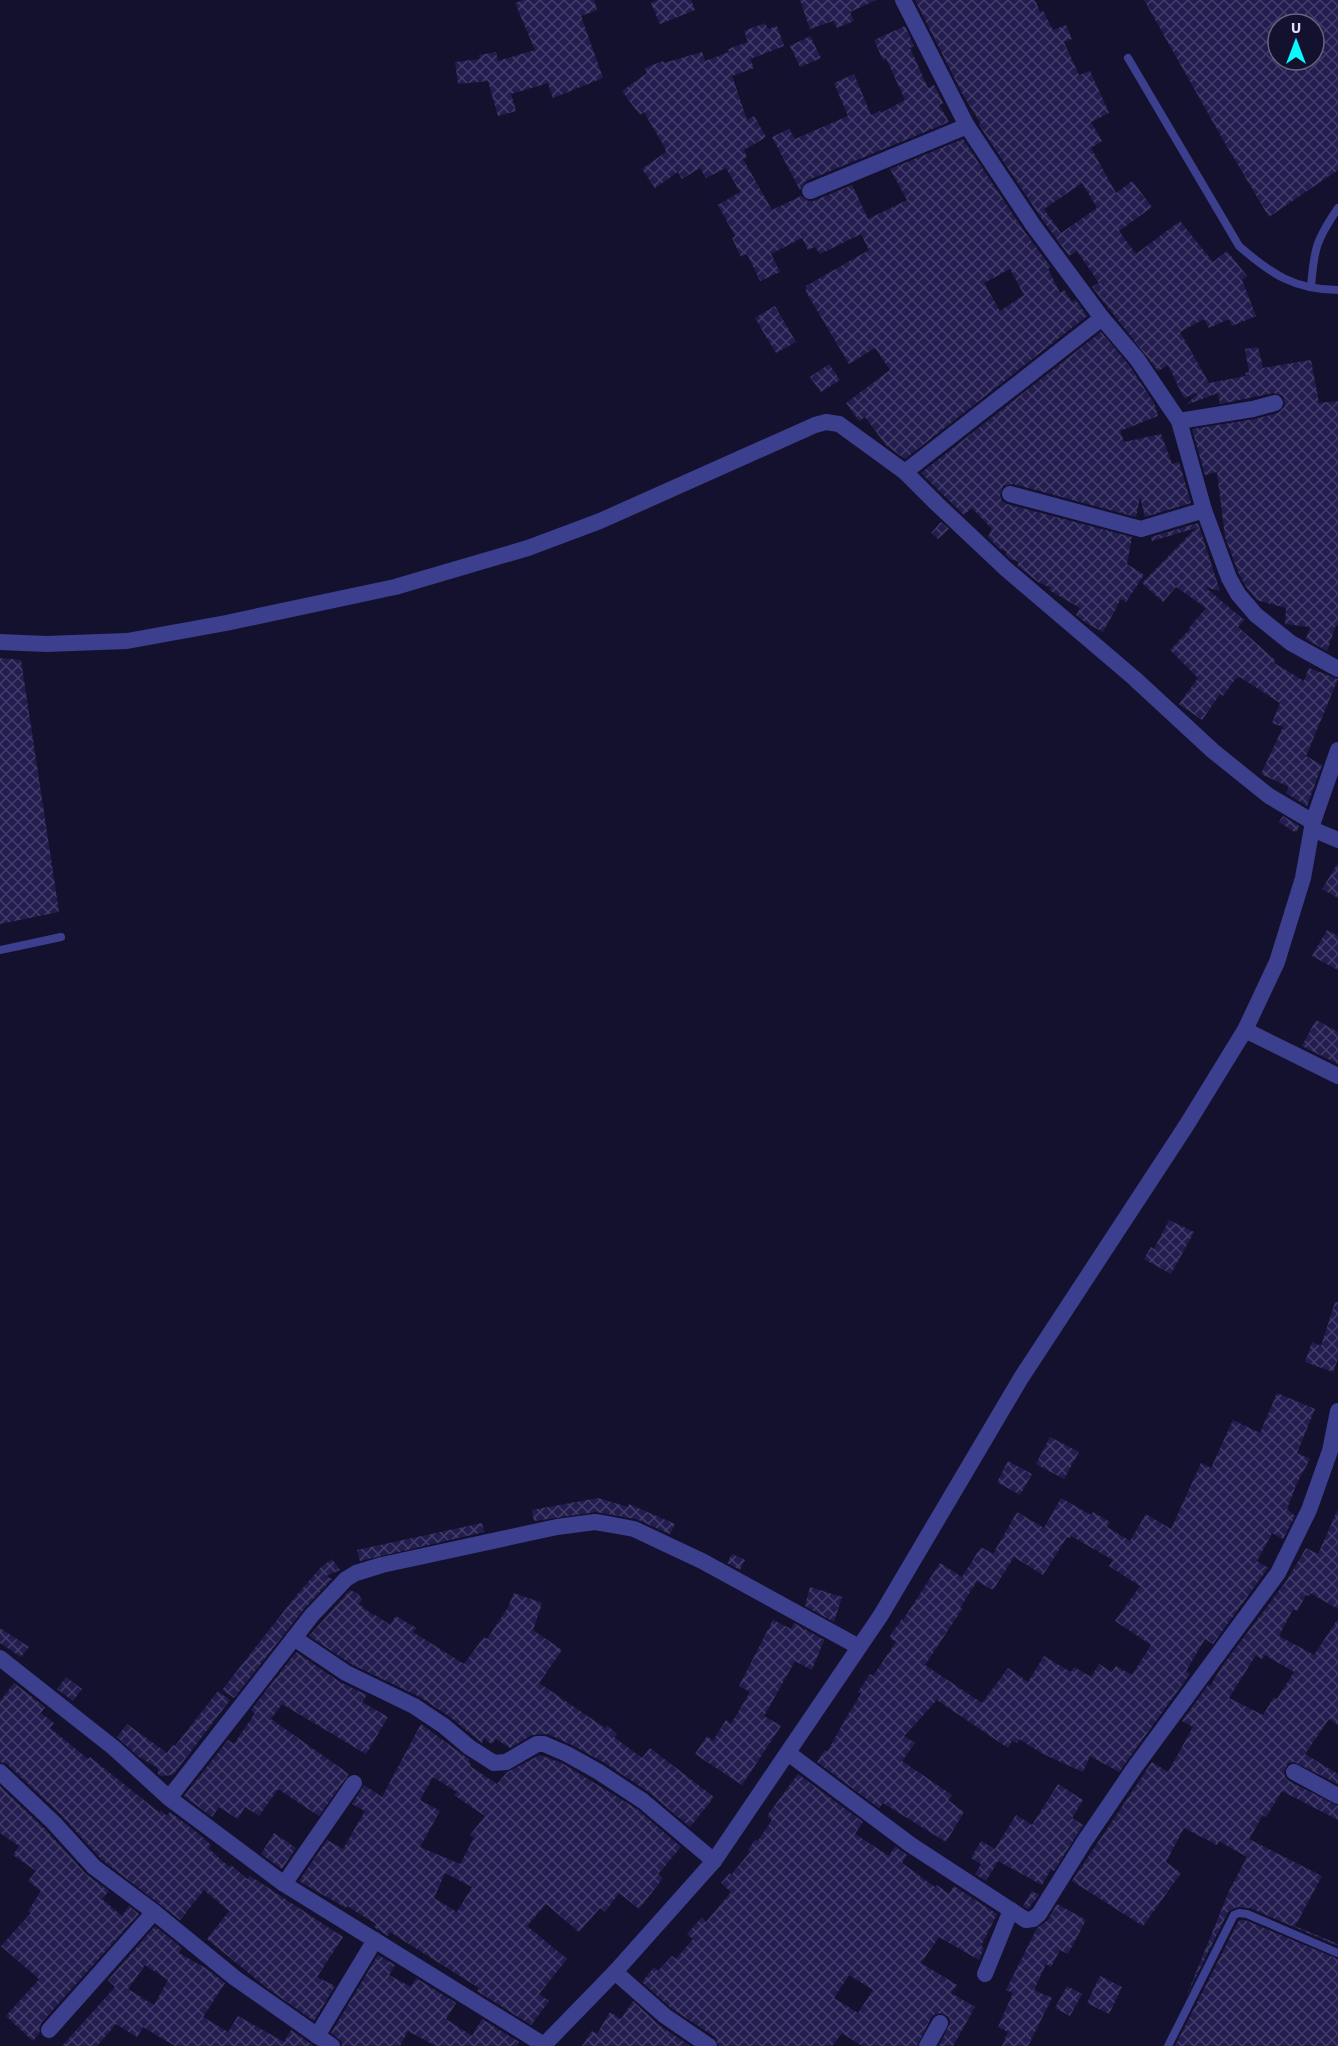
<svg xmlns="http://www.w3.org/2000/svg" width="1338" height="2046" font-family="'Source Sans 3',sans-serif">
<defs>
<pattern id="building-cross-hatch" width="8" height="8" patternUnits="userSpaceOnUse" patternTransform="scale(1.5)"><rect width="8" height="8" fill="#231d4f"/><path d="M0 0l8 8M0 8l8-8" fill="none" stroke="#423d69"/></pattern>
</defs>
<rect width="100%" height="100%" fill="#14112e"/>
<g fill="url(#building-cross-hatch)" fill-rule="evenodd">
<polygon points="523,0 594,0 597,10 581,16 603,78 553,98 548,83 511,94 516,111 498,116 488,81 458,84 455,62 480,59 479,55 496,52 498,61 535,50 515,3"/>
<polygon points="658,0 691,0 695,10 660,24 651,3"/>
<polygon points="800,0 876,0 850,12 854,21 837,28 833,21 810,29"/>
<path d="M 915,0 L 1035,0 L 1040,12 L 1043,11 L 1053,30 L 1066,25 L 1072,39 L 1064,42 L 1079,75 L 1090,71 L 1109,113 L 1091,122 L 1102,141 L 1091,148 L 1116,193 L 1132,181 L 1152,207 L 1119,231 L 1136,254 L 1180,221 L 1213,262 L 1227,251 L 1247,276 L 1242,280 L 1256,316 L 1232,326 L 1229,319 L 1209,328 L 1204,319 L 1180,332 L 1209,383 L 1246,376 L 1245,373 L 1249,372 L 1245,349 L 1258,347 L 1263,368 L 1311,360 L 1319,403 L 1338,401 L 1338,625 L 1336,625 L 1327,651 L 1306,639 L 1310,627 L 1285,624 L 1286,608 L 1257,600 L 1247,588 L 1239,574 L 1225,537 L 1217,472 L 1205,475 L 1192,429 L 1255,419 L 1278,413 L 1285,406 L 1283,396 L 1273,393 L 1220,404 L 1218,393 L 1186,405 L 1199,392 L 1184,398 L 1168,365 L 1158,371 L 1092,287 L 1099,283 L 1077,251 L 1069,256 L 1042,219 L 979,125 L 981,124 L 962,93 ZM 1082,183 L 1097,208 L 1061,233 L 1044,209 Z"/>
<path d="M 1144,0 L 1338,0 L 1338,170 L 1269,217 L 1222,138 ZM 1278,24 L 1314,24 L 1314,60 L 1278,60 Z"/>
<path d="M 765,23 L 768,29 L 777,26 L 784,46 L 750,59 L 754,68 L 732,76 L 747,120 L 754,116 L 766,137 L 744,150 L 747,157 L 743,159 L 772,210 L 801,196 L 808,201 L 813,201 L 852,185 L 868,219 L 907,200 L 890,169 L 963,139 L 1024,231 L 1051,267 L 1048,269 L 1060,293 L 1064,290 L 1072,302 L 1076,300 L 1087,316 L 905,459 L 886,445 L 865,417 L 859,421 L 846,403 L 890,370 L 875,348 L 849,364 L 806,292 L 806,286 L 869,250 L 861,234 L 820,254 L 815,247 L 808,250 L 802,238 L 771,254 L 780,272 L 760,281 L 747,254 L 741,257 L 732,238 L 735,236 L 718,205 L 740,192 L 726,168 L 706,178 L 700,168 L 682,179 L 678,172 L 655,188 L 642,169 L 666,152 L 665,148 L 644,112 L 640,115 L 622,91 L 647,73 L 645,68 L 663,61 L 664,63 L 702,52 L 705,61 L 729,52 L 728,49 L 748,42 L 744,31 ZM 1010,269 L 1024,295 L 1000,311 L 984,283 Z"/>
<polygon points="905,26 914,46 910,48 928,88 934,85 943,103 939,105 949,122 806,181 800,190 772,137 789,129 795,139 848,116 834,83 854,74 871,115 880,111 881,113 905,100 886,58 883,60 874,40"/>
<polygon points="810,36 821,58 800,67 790,46"/>
<polygon points="775,306 796,342 776,353 755,318"/>
<polygon points="1101,332 1129,365 1154,403 1158,416 1120,431 1124,442 1161,434 1172,464 1179,462 1191,503 1145,517 1140,497 1136,517 1013,484 1003,486 1000,496 1002,501 1007,504 1132,537 1127,564 1144,575 1126,602 1121,599 1103,632 1086,623 1076,615 1080,608 1049,590 1051,588 1038,582 1017,565 1019,562 1009,558 1006,555 1007,552 999,548 988,537 992,529 972,508 964,515 921,473"/>
<polygon points="829,364 840,380 821,392 810,377"/>
<polygon points="941,522 949,529 938,539 931,533"/>
<polygon points="1198,523 1220,591 1205,587 1244,620 1238,627 1275,660 1274,663 1304,681 1309,668 1338,679 1306,756 1322,765 1307,806 1286,793 1289,787 1261,774 1283,727 1272,723 1280,703 1240,677 1236,678 1223,696 1220,694 1202,720 1179,704 1198,678 1170,650 1190,629 1189,628 1206,608 1176,587 1163,602 1142,583 1196,528 1152,541 1151,537"/>
<polygon points="0,658 21,660 59,912 0,924"/>
<polygon points="1283,816 1299,826 1296,833 1279,822"/>
<polygon points="1338,863 1338,898 1322,889"/>
<polygon points="1327,930 1338,936 1338,970 1312,956"/>
<polygon points="1316,1020 1338,1032 1338,1064 1302,1046"/>
<polygon points="1169,1220 1194,1232 1171,1274 1144,1259 1151,1247 1154,1249"/>
<polygon points="1335,1302 1338,1302 1338,1359 1333,1372 1305,1362 1312,1342 1321,1346"/>
<path d="M 1277,1393 L 1315,1409 L 1297,1453 L 1310,1459 L 1297,1483 L 1287,1509 L 1295,1516 L 1283,1539 L 1272,1533 L 1257,1561 L 1268,1568 L 1213,1644 L 1205,1639 L 1186,1671 L 1190,1674 L 1119,1772 L 1090,1756 L 1083,1772 L 1043,1754 L 1019,1739 L 1017,1743 L 1012,1741 L 1008,1748 L 937,1700 L 904,1736 L 915,1743 L 902,1761 L 952,1795 L 948,1800 L 964,1812 L 946,1842 L 883,1803 L 879,1808 L 817,1762 L 825,1750 L 827,1752 L 849,1713 L 861,1694 L 858,1692 L 870,1674 L 873,1676 L 896,1642 L 889,1637 L 902,1619 L 903,1620 L 940,1563 L 962,1577 L 981,1547 L 993,1554 L 1017,1512 L 1044,1528 L 1061,1498 L 1091,1515 L 1093,1512 L 1110,1522 L 1107,1527 L 1130,1541 L 1146,1514 L 1171,1529 L 1201,1463 L 1211,1468 L 1233,1420 L 1260,1433 ZM 1071,1536 L 1113,1560 L 1109,1566 L 1140,1586 L 1115,1621 L 1151,1645 L 1132,1675 L 1116,1666 L 1112,1672 L 1099,1664 L 1091,1677 L 1074,1667 L 1071,1672 L 1044,1656 L 1028,1682 L 1008,1668 L 982,1703 L 925,1665 L 962,1609 L 960,1608 L 977,1581 L 993,1590 L 1014,1557 L 1043,1575 L 1067,1537 L 1070,1538 Z"/>
<polygon points="1050,1437 1079,1452 1064,1479 1036,1464"/>
<polygon points="1008,1461 1032,1474 1020,1495 997,1482"/>
<polygon points="598,1498 628,1507 629,1504 675,1524 670,1534 636,1519 596,1512 534,1521 532,1510"/>
<path d="M 1338,1509 L 1338,1609 L 1310,1593 L 1309,1596 L 1306,1595 L 1297,1611 L 1293,1609 L 1279,1636 L 1314,1655 L 1338,1619 L 1338,1725 L 1329,1719 L 1305,1754 L 1338,1774 L 1338,1784 L 1294,1762 L 1288,1763 L 1284,1772 L 1285,1777 L 1289,1781 L 1338,1806 L 1338,1820 L 1282,1791 L 1266,1817 L 1263,1815 L 1249,1839 L 1322,1876 L 1295,1926 L 1338,1944 L 1338,1946 L 1250,1908 L 1237,1907 L 1228,1912 L 1186,1997 L 1230,1889 L 1247,1857 L 1219,1841 L 1217,1845 L 1184,1828 L 1166,1862 L 1181,1873 L 1143,1926 L 1072,1881 L 1152,1762 L 1168,1772 L 1193,1727 L 1182,1721 L 1208,1685 L 1210,1686 L 1223,1665 L 1287,1580 L 1306,1548 L 1318,1554 ZM 1256,1655 L 1262,1659 L 1265,1655 L 1294,1672 L 1277,1699 L 1274,1697 L 1263,1715 L 1229,1698 Z"/>
<polygon points="482,1523 484,1532 360,1561 357,1550"/>
<polygon points="732,1554 745,1560 740,1570 727,1563"/>
<polygon points="332,1559 340,1570 326,1576 332,1579 304,1609 234,1698 222,1690 296,1596 321,1567"/>
<polygon points="810,1587 842,1597 834,1622 805,1606"/>
<polygon points="350,1590 358,1594 362,1599 359,1604 374,1616 374,1614 390,1625 396,1616 416,1628 413,1632 464,1664 484,1637 487,1639 507,1609 514,1593 542,1603 533,1630 562,1650 539,1683 605,1728 607,1725 617,1734 614,1737 642,1758 650,1748 714,1797 690,1827 650,1793 605,1763 572,1745 548,1734 532,1735 510,1748 496,1739 491,1744 484,1738 482,1743 450,1717 420,1697 351,1664 309,1636"/>
<polygon points="773,1620 791,1629 794,1623 824,1640 812,1670 795,1661 764,1716 781,1726 742,1785 695,1754 707,1736 713,1741 726,1720 731,1724 750,1692 739,1686"/>
<polygon points="0,1628 29,1647 21,1657 0,1643"/>
<polygon points="296,1652 340,1682 367,1695 362,1702 388,1717 366,1754 282,1704 271,1719 349,1774 319,1816 278,1789 259,1816 245,1807 238,1819 219,1807 212,1817 184,1796 228,1740 234,1744 255,1713 251,1710"/>
<polygon points="66,1677 82,1689 73,1701 57,1689"/>
<polygon points="14,1683 45,1707 41,1713 54,1723 50,1728 88,1759 90,1757 160,1813 160,1810 167,1816 170,1812 199,1834 211,1845 208,1848 229,1867 231,1865 247,1879 250,1876 343,1937 317,1977 335,1986 314,2021 267,1988 207,1939 229,1911 204,1890 180,1920 101,1859 61,1815 7,1764 0,1762 0,1701"/>
<polygon points="218,1691 230,1700 173,1775 161,1776 158,1774 158,1768 139,1757 117,1737 127,1724 167,1753 173,1745 175,1746"/>
<path d="M 421,1724 L 470,1760 L 468,1762 L 471,1764 L 470,1766 L 497,1784 L 507,1772 L 540,1755 L 562,1763 L 637,1809 L 681,1847 L 658,1874 L 663,1878 L 639,1909 L 619,1893 L 605,1912 L 600,1908 L 579,1932 L 546,1904 L 527,1926 L 567,1959 L 539,1994 L 549,2001 L 531,2025 L 477,1991 L 479,1988 L 390,1932 L 388,1936 L 374,1927 L 376,1924 L 347,1906 L 346,1908 L 299,1881 L 327,1840 L 343,1849 L 365,1811 L 352,1804 L 364,1785 L 382,1797 ZM 433,1777 L 457,1792 L 454,1795 L 485,1816 L 470,1835 L 474,1838 L 460,1864 L 420,1847 L 440,1811 L 420,1800 ZM 445,1873 L 472,1887 L 457,1912 L 434,1898 Z"/>
<path d="M 798,1774 L 863,1822 L 855,1834 L 889,1856 L 895,1846 L 907,1855 L 902,1863 L 935,1887 L 937,1885 L 949,1894 L 954,1886 L 997,1914 L 981,1946 L 984,1948 L 979,1960 L 939,1937 L 921,1963 L 957,1985 L 951,1993 L 975,2007 L 953,2046 L 939,2046 L 950,2023 L 949,2017 L 940,2013 L 935,2014 L 931,2018 L 917,2046 L 862,2046 L 842,2033 L 832,2046 L 719,2046 L 715,2037 L 671,2008 L 642,1982 L 654,1967 L 658,1971 L 672,1956 L 676,1959 L 693,1939 L 687,1934 L 702,1917 L 706,1922 L 731,1892 L 721,1883 L 730,1873 L 731,1875 L 750,1852 L 748,1850 L 755,1840 L 758,1841 L 772,1820 L 767,1816 ZM 849,1975 L 873,1990 L 858,2013 L 834,1998 Z"/>
<polygon points="1058,1784 1083,1800 1072,1818 1083,1825 1054,1871 1051,1869 1042,1885 998,1861 986,1881 975,1874 981,1864 971,1858 981,1841 995,1849 1016,1815 1032,1825"/>
<polygon points="0,1786 46,1830 86,1874 109,1891 102,1899 122,1916 129,1906 139,1914 41,2023 39,2034 33,2041 6,2016 39,1979 1,1946 31,1913 28,1911 41,1891 28,1881 36,1871 13,1855 19,1846 0,1833"/>
<polygon points="274,1833 296,1848 282,1869 261,1854"/>
<polygon points="1032,1891 1039,1895 1028,1909 1023,1906"/>
<polygon points="1057,1904 1086,1920 1068,1954 1060,1950 1051,1967 1046,1964 1034,1990 1052,1998 1028,2046 1002,2046 1008,2032 998,2027 1013,1993 1006,1990 1037,1928 1048,1920"/>
<polygon points="1239,1920 1245,1920 1338,1959 1338,2046 1175,2046"/>
<path d="M 155,1926 L 182,1948 L 179,1953 L 207,1969 L 225,1983 L 203,2017 L 228,2032 L 238,2016 L 284,2042 L 291,2030 L 314,2046 L 175,2046 L 143,2027 L 137,2037 L 116,2024 L 97,2046 L 62,2046 L 115,1987 L 108,1980 ZM 145,1965 L 168,1980 L 154,2005 L 128,1989 Z"/>
<polygon points="378,1955 395,1965 389,1975 411,1987 416,1978 456,2003 446,2019 472,2036 482,2019 519,2042 517,2046 436,2046 408,2031 400,2046 342,2046 341,2041 331,2033"/>
<polygon points="1100,1976 1122,1987 1109,2014 1087,2003"/>
<polygon points="1067,1986 1082,1994 1070,2016 1055,2008"/>
<polygon points="633,2001 659,2025 690,2046 582,2046 592,2031 597,2034 610,2012 621,2019"/>
</g>
<g fill="none" stroke-linecap="round" stroke-linejoin="round">
<g stroke="#3c3f8d" stroke-width="8">
<path d="M 1128,58 L 1239,246 C 1271,274 1295,290 1338,290"/>
<path d="M 1311,287 C 1314,249 1316,240 1338,208"/>
<polyline points="0,950 61,937"/>
<polyline points="1168,2046 1234,1915 1239,1913 1247,1914 1338,1953"/>
</g>
<g stroke="#3c3f8d" stroke-width="16">
<polyline points="903,0 967,126 1033,225 1102,318 1137,359 1179,421 1204,510 1229,578 1238,594 1256,615 1291,643 1338,669"/>
<polyline points="810,191 967,126"/>
<polyline points="1179,421 1253,409 1275,403"/>
<polyline points="905,472 1102,318"/>
<polyline points="1010,494 1141,529 1204,510"/>
<polyline points="0,642 46,644 127,641 226,623 395,587 528,548 600,521 815,425 826,422 839,424 905,472 937,504 1006,569 1134,678 1213,751 1269,796 1313,822"/>
<polyline points="1312,829 1338,840"/>
<polyline points="1245,1030 1338,1076"/>
<polyline points="294,1638 346,1673 414,1706 444,1726 469,1747 494,1763 506,1762 537,1744 544,1744 567,1754 599,1772 643,1801 714,1861"/>
<polyline points="0,1658 114,1748 169,1798 284,1884 544,2045"/>
<polyline points="788,1753 911,1845 1026,1920 1033,1919 1039,1914 1084,1842 1135,1767 1278,1573 1309,1510 1330,1451 1338,1411"/>
<polyline points="0,1772 54,1823 94,1867 154,1912 235,1978 332,2046"/>
<polyline points="1294,1772 1338,1796"/>
<polyline points="169,1798 312,1615 346,1579 356,1573 382,1565 557,1527 595,1522 607,1524 634,1529 702,1561 859,1647"/>
<polyline points="284,1884 354,1783"/>
<polyline points="615,1972 665,2016 709,2046"/>
<polyline points="985,1974 1011,1910"/>
<polyline points="49,2030 154,1912"/>
<polyline points="317,2036 375,1940"/>
<polyline points="543,2046 615,1972 714,1861 881,1615 1021,1378 1186,1126 1245,1030 1277,962 1303,878 1313,822 1338,750"/>
<polyline points="927,2046 940,2023"/>
</g>
</g>
<g transform="translate(1296 42)"><circle r="28" fill="#14112e" stroke="#656382" stroke-width="1.5"/>
<path d="M0-4.5L10 22L0 15L-10 22Z" fill="#0af9ff"/>
<text y="-9" font-size="16" font-weight="bold" text-anchor="middle" fill="#dfdeff">U</text>
</g>
</svg>
